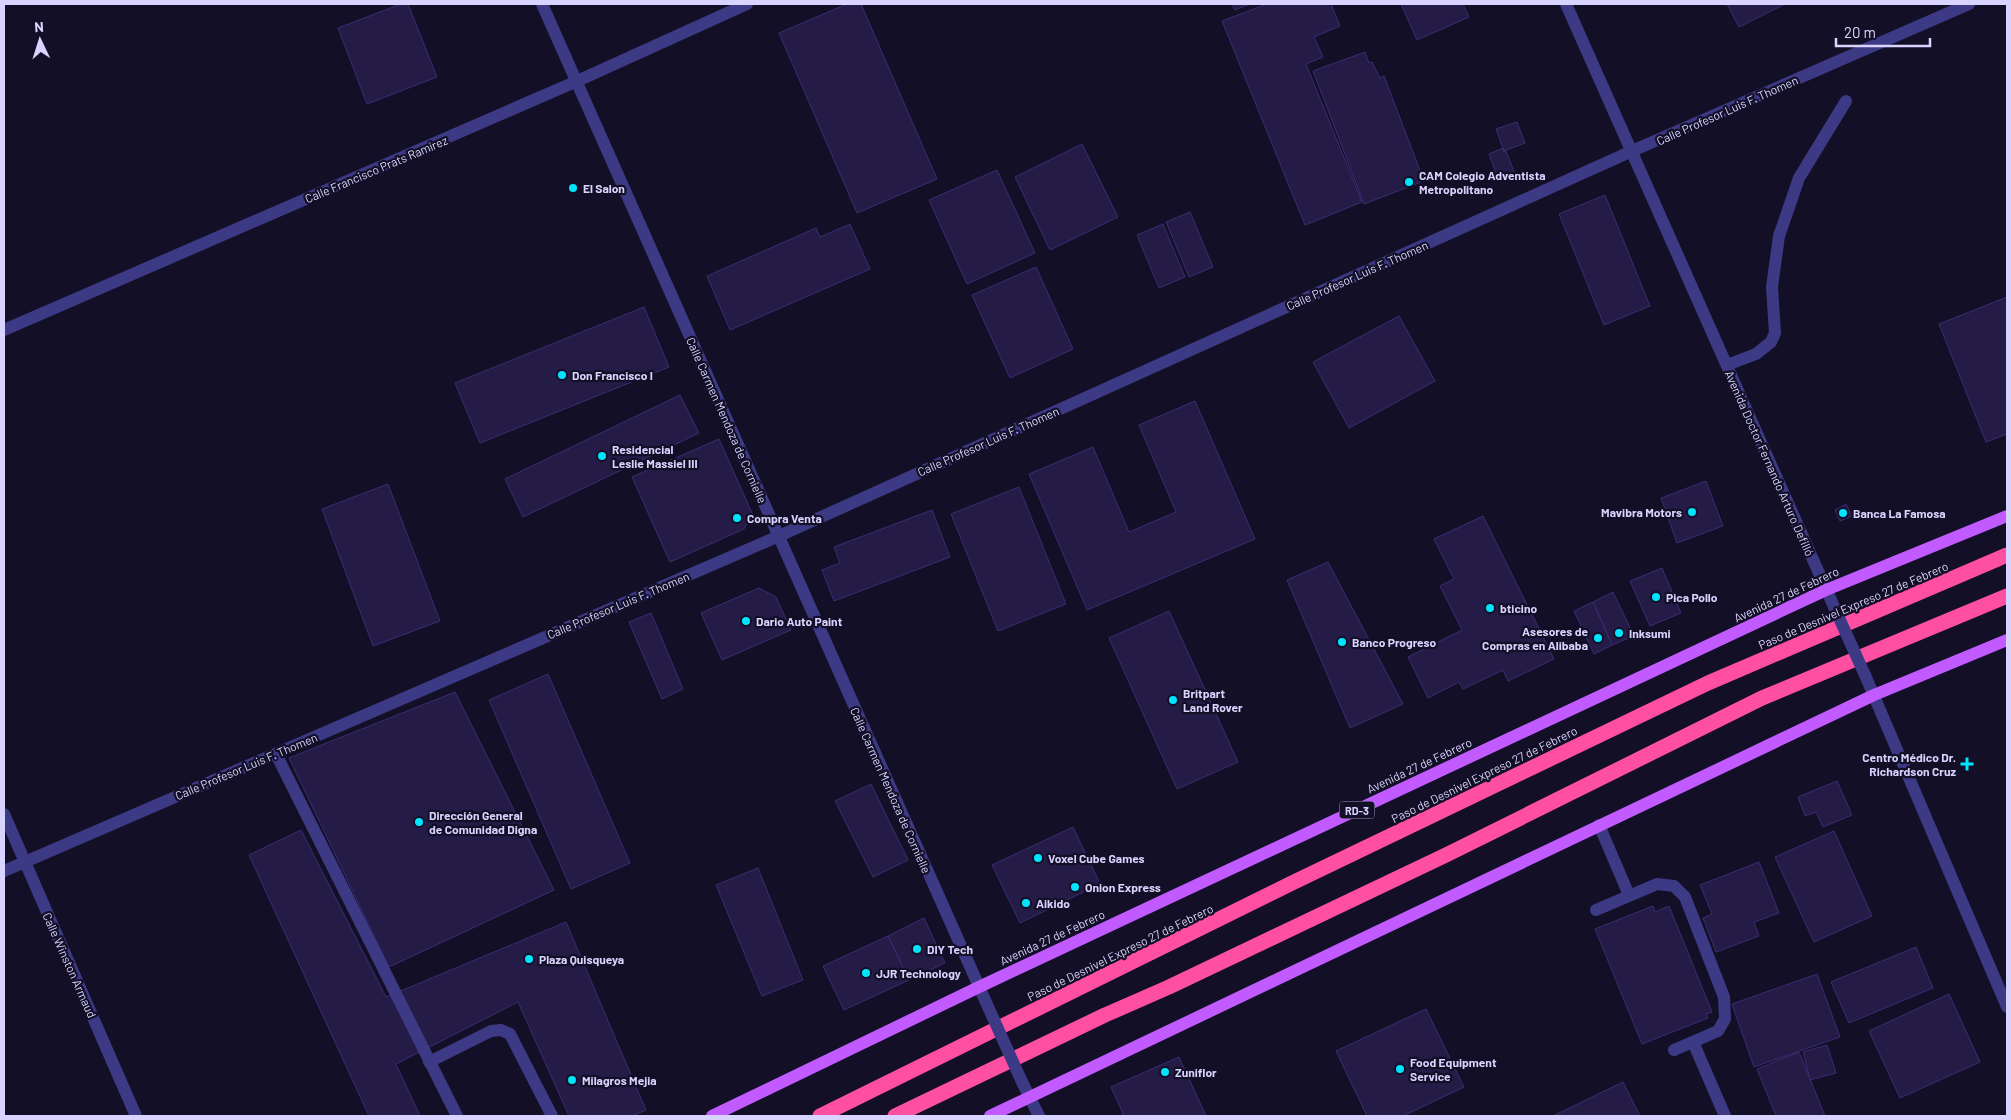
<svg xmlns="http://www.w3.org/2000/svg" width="2011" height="1120" font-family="Barlow,sans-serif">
<rect width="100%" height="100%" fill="#130f26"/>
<g fill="#241b47" stroke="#3b2d73">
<polygon points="401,4 408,4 437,77 367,104 338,28"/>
<polygon points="847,4 861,4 937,179 857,213 779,33"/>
<polygon points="1232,4 1250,4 1235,10"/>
<polygon points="1267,4 1331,4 1340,26 1314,37 1323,57 1306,64 1362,202 1305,225 1222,21"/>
<polygon points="1401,4 1463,4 1469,17 1417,40"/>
<polygon points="1727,4 1785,4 1739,27"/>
<polygon points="1365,52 1369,63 1372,62 1380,78 1384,76 1424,181 1364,204 1313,71"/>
<polygon points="1517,122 1525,143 1504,151 1496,129"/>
<polygon points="1082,144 1118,217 1050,250 1015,177"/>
<polygon points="1503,148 1504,152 1506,151 1515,174 1498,179 1489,154"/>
<polygon points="997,170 1035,253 967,284 929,200"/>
<polygon points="1605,195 1650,306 1604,325 1559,214"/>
<polygon points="1190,212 1213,267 1189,277 1166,222"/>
<polygon points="850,224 870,269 730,330 707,276 816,228 820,237"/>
<polygon points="1163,224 1185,277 1159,288 1137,235"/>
<polygon points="1036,267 1073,349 1010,378 972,295"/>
<polygon points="2007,297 2007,434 1986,442 1939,324"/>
<polygon points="644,307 669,367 480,443 455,383"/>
<polygon points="1399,316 1435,381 1349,428 1313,362"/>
<polygon points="680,395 699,433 523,517 505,479"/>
<polygon points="1195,401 1255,539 1087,610 1029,474 1093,447 1129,532 1176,512 1139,425"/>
<polygon points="719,439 752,513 744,529 670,562 632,477"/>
<polygon points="1706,481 1723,526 1677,543 1661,498"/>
<polygon points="388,484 440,621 373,646 322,509"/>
<polygon points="1019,487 1066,604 998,631 951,514"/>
<polygon points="1846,504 1852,516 1840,521 1835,510"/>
<polygon points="932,510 950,557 834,601 822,570 840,563 834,547"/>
<polygon points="1483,516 1554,659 1508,681 1503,670 1463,689 1459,682 1428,698 1408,657 1462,630 1440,586 1454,579 1434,539"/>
<polygon points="1328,562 1403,704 1350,728 1287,580"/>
<polygon points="1662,568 1681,613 1650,626 1630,581"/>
<polygon points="759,588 776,597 791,630 722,660 701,613"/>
<polygon points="1613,592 1634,636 1612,645 1593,602"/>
<polygon points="1593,602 1612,645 1594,654 1574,611"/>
<polygon points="1169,611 1238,762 1177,789 1109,638"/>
<polygon points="651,613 683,689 662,699 629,622"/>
<polygon points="548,674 630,863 571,889 489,700"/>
<polygon points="455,692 554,890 389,967 289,758"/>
<polygon points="1837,781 1852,815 1823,827 1816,812 1805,816 1798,797"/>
<polygon points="871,784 908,860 873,877 835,801"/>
<polygon points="1073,827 1100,884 1020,923 992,865"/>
<polygon points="301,830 386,997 566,922 646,1110 632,1116 569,1116 518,1002 396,1064 420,1116 369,1116 249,855"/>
<polygon points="1834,831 1872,916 1814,942 1775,857"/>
<polygon points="1759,862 1779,913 1754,922 1759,936 1716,952 1703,918 1712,914 1700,885"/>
<polygon points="758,868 803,980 762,996 716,885"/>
<polygon points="1653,906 1655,912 1669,906 1712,1012 1706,1014 1708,1018 1642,1044 1595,929"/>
<polygon points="924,918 945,963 909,980 888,936"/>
<polygon points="888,936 909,980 844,1010 823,966"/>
<polygon points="1916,947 1933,988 1849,1023 1831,982"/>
<polygon points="1817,974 1840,1037 1754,1067 1732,1004"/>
<polygon points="1949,994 1980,1062 1900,1098 1869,1031"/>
<polygon points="1426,1009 1464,1087 1403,1116 1367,1116 1336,1051"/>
<polygon points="1827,1045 1836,1073 1810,1080 1803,1052"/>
<polygon points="1799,1052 1825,1116 1776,1116 1757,1069"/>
<polygon points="1179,1057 1206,1116 1124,1116 1111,1087"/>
<polygon points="1623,1082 1640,1116 1553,1116"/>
</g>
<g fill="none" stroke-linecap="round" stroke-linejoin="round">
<g stroke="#3d3a85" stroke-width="12">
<polyline points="1727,365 1756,354 1771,342 1775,333 1772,287 1779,236 1799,178 1846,101"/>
<polyline points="1599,825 1629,895"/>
<polyline points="1596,910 1657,884 1674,886 1685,897 1724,997 1725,1019 1718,1031 1674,1050"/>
<polyline points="1693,1042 1725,1116"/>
<polyline points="429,1062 491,1031 501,1030 510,1034 552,1116"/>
</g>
<g stroke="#3d3a85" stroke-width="12">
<polyline points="4,330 575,82 747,4"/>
<polyline points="276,754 457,1116"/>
<polyline points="4,814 136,1116"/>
<polyline points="4,871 779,536 1632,151 1969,4"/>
</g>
<g stroke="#3d3a85" stroke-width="12">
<polyline points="542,4 985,1000"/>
<polyline points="1566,4 1835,609"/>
<polyline points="1865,675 2007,1007"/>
<polyline points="1023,1084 1039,1116"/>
</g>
<g stroke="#c25bff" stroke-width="12">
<polyline points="712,1116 979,987 1826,590 2007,516"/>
<polyline points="990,1116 1874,695 2007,640"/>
</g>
<g stroke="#ff4fa3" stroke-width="15">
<polyline points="820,1116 1292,883 1708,683 2007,555"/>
<polyline points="895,1116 1105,1015 1169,987 1446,855 1762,698 2007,596"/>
</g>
<g stroke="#3d3a85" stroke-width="12">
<polyline points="1835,609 1865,675"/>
<polyline points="985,1000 1023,1084"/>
</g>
</g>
<g fill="#00e5ff" stroke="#130f26" stroke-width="2">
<circle cx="1409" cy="182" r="5"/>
<circle cx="573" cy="188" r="5"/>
<circle cx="562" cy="375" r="5"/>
<circle cx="602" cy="456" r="5"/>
<circle cx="1692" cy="512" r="5"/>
<circle cx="1843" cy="513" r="5"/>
<circle cx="737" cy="518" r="5"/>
<circle cx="1656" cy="597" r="5"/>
<circle cx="1490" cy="608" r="5"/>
<circle cx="746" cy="621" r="5"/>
<circle cx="1619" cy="633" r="5"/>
<circle cx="1598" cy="638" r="5"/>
<circle cx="1342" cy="642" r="5"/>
<circle cx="1173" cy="700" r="5"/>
<path d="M1964.5 756.5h5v5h5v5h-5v5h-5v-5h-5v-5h5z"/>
<circle cx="419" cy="822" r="5"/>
<circle cx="1038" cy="858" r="5"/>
<circle cx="1075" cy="887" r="5"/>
<circle cx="1026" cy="903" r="5"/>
<circle cx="917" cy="949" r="5"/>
<circle cx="529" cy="959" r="5"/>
<circle cx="866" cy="973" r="5"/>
<circle cx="1400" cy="1069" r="5"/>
<circle cx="1165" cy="1072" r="5"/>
<circle cx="572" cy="1080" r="5"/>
</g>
<g text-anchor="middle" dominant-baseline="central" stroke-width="4.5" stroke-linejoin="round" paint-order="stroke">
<rect fill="#130f26" stroke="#9e99be" stroke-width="1" x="1339.5" y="801.5" width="35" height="17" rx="4"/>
<g font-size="11" font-weight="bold" fill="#d9d4ff">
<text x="1357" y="810">RD-3</text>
</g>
<g font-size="12" fill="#d9d4ff" stroke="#130f26">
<text transform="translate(1727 110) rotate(-24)">Calle Profesor Luis F. Thomen</text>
<text transform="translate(376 169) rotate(-23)">Calle Francisco Prats Ramírez</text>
<text transform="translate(1357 275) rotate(-24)">Calle Profesor Luis F. Thomen</text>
<text transform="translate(727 420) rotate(66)">Calle Carmen Mendoza de Cornielle</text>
<text transform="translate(988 441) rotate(-24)">Calle Profesor Luis F. Thomen</text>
<text transform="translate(1770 463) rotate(66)">Avenida Doctor Fernando Arturo Defilló</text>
<text transform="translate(1786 594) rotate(-25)">Avenida 27 de Febrero</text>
<text transform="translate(618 605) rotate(-23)">Calle Profesor Luis F. Thomen</text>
<text transform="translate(1853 605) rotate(-23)">Paso de Desnivel Expreso 27 de Febrero</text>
<text transform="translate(1419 765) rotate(-25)">Avenida 27 de Febrero</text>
<text transform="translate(246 766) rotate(-23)">Calle Profesor Luis F. Thomen</text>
<text transform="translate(1484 774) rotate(-26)">Paso de Desnivel Expreso 27 de Febrero</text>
<text transform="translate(891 790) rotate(66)">Calle Carmen Mendoza de Cornielle</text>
<text transform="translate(1052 937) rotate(-25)">Avenida 27 de Febrero</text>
<text transform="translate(1120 952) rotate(-26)">Paso de Desnivel Expreso 27 de Febrero</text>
<text transform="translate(70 965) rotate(66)">Calle Winston Armaud</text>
</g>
<g font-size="12" font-weight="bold" fill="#d9d4ff" stroke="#130f26" text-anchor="start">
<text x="1419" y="175">CAM Colegio Adventista<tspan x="1419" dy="14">Metropolitano</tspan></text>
<text x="583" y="188">El Salon</text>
<text x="572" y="375">Don Francisco I</text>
<text x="612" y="449">Residencial<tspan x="612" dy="14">Leslie Massiel III</tspan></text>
<text x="1682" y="512" text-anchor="end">Mavibra Motors</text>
<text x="1853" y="513">Banca La Famosa</text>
<text x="747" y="518">Compra Venta</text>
<text x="1666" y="597">Pica Pollo</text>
<text x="1500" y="608">bticino</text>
<text x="756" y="621">Dario Auto Paint</text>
<text x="1588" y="631" text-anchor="end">Asesores de<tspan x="1588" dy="14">Compras en Alibaba</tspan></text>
<text x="1629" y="633">Inksumi</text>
<text x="1352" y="642">Banco Progreso</text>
<text x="1183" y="693">Britpart<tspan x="1183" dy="14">Land Rover</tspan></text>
<text x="1956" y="757" text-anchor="end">Centro Médico Dr.<tspan x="1956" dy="14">Richardson Cruz</tspan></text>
<text x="429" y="815">Dirección General<tspan x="429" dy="14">de Comunidad Digna</tspan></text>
<text x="1048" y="858">Voxel Cube Games</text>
<text x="1085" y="887">Onion Express</text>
<text x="1036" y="903">Aikido</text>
<text x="927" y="949">DIY Tech</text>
<text x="539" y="959">Plaza Quisqueya</text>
<text x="876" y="973">JJR Technology</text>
<text x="1410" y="1062">Food Equipment<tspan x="1410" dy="14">Service</tspan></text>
<text x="1175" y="1072">Zuniflor</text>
<text x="582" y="1080">Milagros Mejia</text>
</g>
</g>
<rect width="2011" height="1120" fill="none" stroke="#d9d4ff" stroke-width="10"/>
<g transform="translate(40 40) rotate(356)" stroke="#130f26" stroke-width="4" paint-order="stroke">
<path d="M0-4L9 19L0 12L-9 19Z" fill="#d9d4ff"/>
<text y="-8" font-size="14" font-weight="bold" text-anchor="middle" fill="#d9d4ff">N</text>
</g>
<path d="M1836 38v8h94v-8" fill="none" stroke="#d9d4ff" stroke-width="2.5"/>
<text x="1844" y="38" font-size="15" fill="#d9d4ff" stroke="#130f26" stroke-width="4" paint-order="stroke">20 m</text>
</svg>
